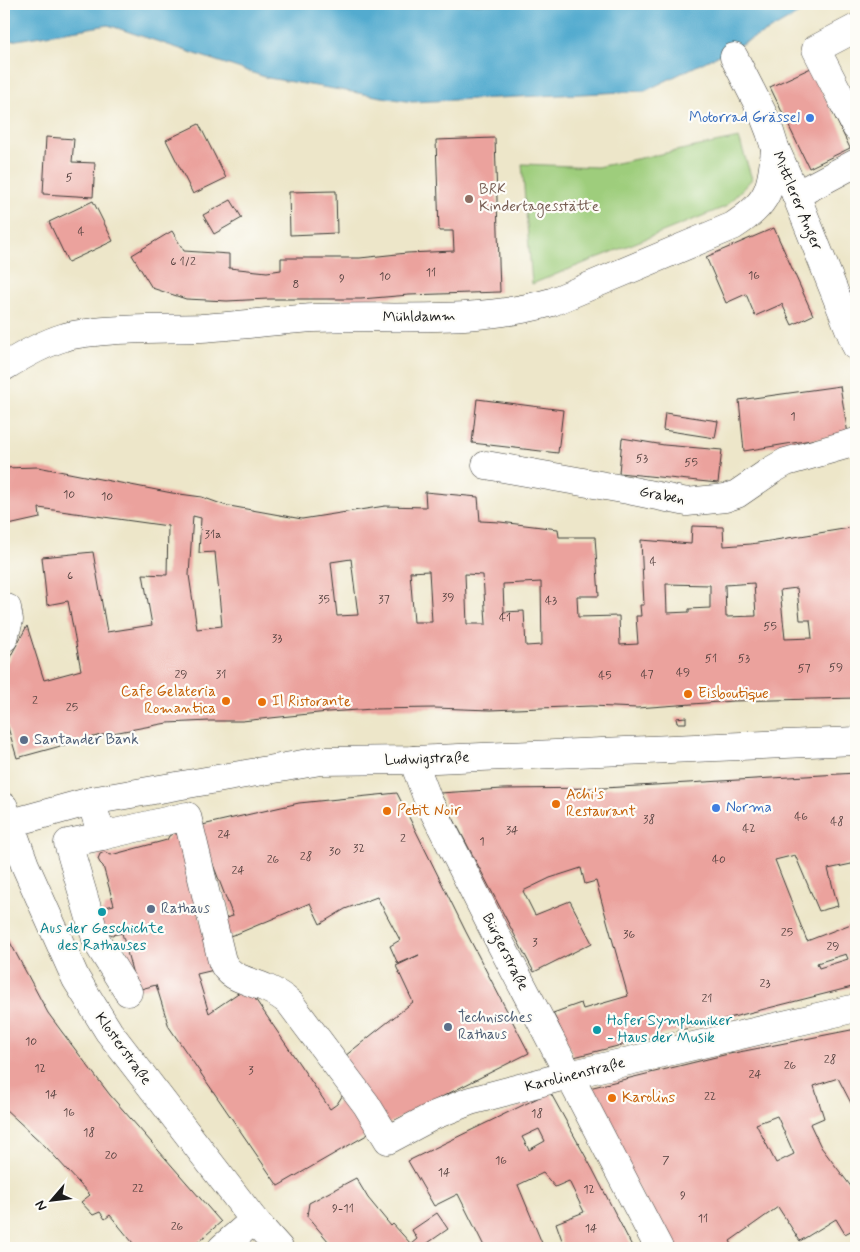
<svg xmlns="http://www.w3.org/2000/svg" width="860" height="1252" font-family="Mynerve,sans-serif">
<rect width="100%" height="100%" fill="#fdfcf7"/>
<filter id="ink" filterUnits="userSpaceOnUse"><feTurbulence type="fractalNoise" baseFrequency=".02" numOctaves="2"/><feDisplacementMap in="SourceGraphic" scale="10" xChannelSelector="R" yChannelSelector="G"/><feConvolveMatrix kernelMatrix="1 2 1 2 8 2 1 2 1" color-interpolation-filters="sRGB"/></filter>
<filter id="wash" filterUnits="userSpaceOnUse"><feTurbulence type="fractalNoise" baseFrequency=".0096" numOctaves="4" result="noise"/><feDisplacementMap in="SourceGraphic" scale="20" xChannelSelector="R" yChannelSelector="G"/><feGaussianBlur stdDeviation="1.12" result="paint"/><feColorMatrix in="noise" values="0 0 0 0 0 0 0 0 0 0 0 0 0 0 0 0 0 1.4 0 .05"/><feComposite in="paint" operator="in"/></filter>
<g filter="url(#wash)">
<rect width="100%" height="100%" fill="#ede6c9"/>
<polygon fill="#9ecd7b" stroke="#5d744c" points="739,138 752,179 725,207 532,284 522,164 597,167"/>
<polygon fill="#52abcf" stroke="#376476" points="4,4 816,4 774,28 645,91 412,102 268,78 108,25 4,42"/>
<g id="blocks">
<g fill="#eba29d" fill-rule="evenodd">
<polygon points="811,68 850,148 809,168 770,87"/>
<polygon points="199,124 226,178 193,194 166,140"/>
<polygon points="46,137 74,139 72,162 95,163 93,197 43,194"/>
<polygon points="495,138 500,292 409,295 361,299 268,299 227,301 186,299 152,288 132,255 172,231 184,251 229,254 229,268 267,272 281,270 281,258 360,258 407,253 454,251 453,231 439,231 436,140"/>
<polygon points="336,191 337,233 290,235 289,192"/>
<polygon points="231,200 242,218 214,234 203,215"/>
<polygon points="93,201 113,241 68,262 49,222"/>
<polygon points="774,228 813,315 792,325 782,304 755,316 746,294 726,303 706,257"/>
<polygon points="840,386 848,434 744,451 739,400"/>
<polygon points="477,399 563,410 558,453 472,443"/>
<polygon points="665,413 718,421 715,438 663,430"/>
<polygon points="622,438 664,445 722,450 718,483 619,473"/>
<path d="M 38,467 L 172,493 L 202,497 L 224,505 L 302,519 L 385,506 L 426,507 L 425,492 L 478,497 L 480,521 L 500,522 L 558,529 L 559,537 L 595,537 L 599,596 L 577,596 L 578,617 L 619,616 L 620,645 L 638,644 L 636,616 L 641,616 L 640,605 L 644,605 L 641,540 L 691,544 L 692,526 L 723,527 L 724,546 L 751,544 L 856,527 L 856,698 L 733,701 L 637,708 L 591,706 L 490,710 L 435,708 L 373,709 L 328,712 L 242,721 L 210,721 L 167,723 L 97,736 L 17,758 L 4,714 L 4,668 L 27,626 L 44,680 L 81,670 L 68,601 L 47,605 L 42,557 L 93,552 L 107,632 L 152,625 L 143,574 L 167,575 L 168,526 L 39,508 L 40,518 L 4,526 L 4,468 ZM 193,516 L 201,518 L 199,553 L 215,552 L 222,626 L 197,629 L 189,575 ZM 351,559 L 358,615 L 337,616 L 331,562 ZM 429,571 L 432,622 L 414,622 L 410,572 ZM 465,574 L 483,575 L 486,624 L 467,624 ZM 541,582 L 542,645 L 526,646 L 524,611 L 504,612 L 503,584 ZM 754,583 L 756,616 L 726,617 L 725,585 ZM 666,584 L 710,585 L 710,608 L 689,609 L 689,612 L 667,613 ZM 797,588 L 800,620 L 810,620 L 812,638 L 785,639 L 780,590 Z"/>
<polygon points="686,717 686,723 677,723 676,718"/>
<path d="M 856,773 L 856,863 L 828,869 L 838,906 L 819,911 L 795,855 L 775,860 L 807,941 L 856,922 L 856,986 L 574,1057 L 553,1013 L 581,1003 L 583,1009 L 628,996 L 596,881 L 585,884 L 581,868 L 550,878 L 523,891 L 535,915 L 570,901 L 592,943 L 534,972 L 440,793 L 503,789 L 604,788 ZM 846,954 L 848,959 L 819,968 L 817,963 Z"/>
<polygon points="397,793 466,932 529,1053 372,1132 278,1186 169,1027 156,985 137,990 122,933 112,935 102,928 99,916 105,907 114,905 103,866 100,863 98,859 100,854 105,852 111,855 167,840 169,836 174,833 179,835 214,970 197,974 209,1013 247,987 330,1109 337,1104 353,1079 340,1060 413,1002 396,966 419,955 398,964 390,946 400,940 377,897 345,909 320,924 310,903 239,933 223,938 218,920 233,916 198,826 299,803"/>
<polygon points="4,931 48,1013 62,1032 110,1095 221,1222 191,1248 137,1248 110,1215 105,1219 100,1212 93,1215 81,1202 90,1195 46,1147 4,1108"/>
<path d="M 856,1029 L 856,1101 L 851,1103 L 838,1078 L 814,1086 L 824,1118 L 810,1124 L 821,1147 L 856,1193 L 856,1228 L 845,1234 L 836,1219 L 800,1241 L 778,1207 L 730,1241 L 734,1248 L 670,1248 L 585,1089 L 724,1055 ZM 777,1116 L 794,1154 L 776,1163 L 756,1124 Z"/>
<path d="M 550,1092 L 593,1170 L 633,1248 L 558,1248 L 564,1246 L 556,1223 L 584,1212 L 569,1181 L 555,1187 L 543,1173 L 518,1185 L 544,1248 L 485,1248 L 458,1194 L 434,1206 L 408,1161 ZM 539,1129 L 545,1141 L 529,1150 L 522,1137 Z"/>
<polygon points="356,1178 368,1198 391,1226 393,1224 411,1244 417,1239 412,1230 437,1213 448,1229 422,1247 423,1248 334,1248 307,1216 309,1203"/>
</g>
</g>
</g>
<g filter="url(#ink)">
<use href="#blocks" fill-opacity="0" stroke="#3b3a36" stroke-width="1"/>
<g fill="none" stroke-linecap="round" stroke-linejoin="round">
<defs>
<g id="minor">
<polyline points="856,28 816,49 856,127"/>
<polyline points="734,57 763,114 770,132 775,148 796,195 856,346"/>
<polyline points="796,195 856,163"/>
<path d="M 4,367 C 23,355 42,344 65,337 C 74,334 85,333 95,332 C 130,328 165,329 201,328 C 239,326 276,320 314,318 C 393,315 476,324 552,302 L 733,226 C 768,203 772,190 775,148"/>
<polyline points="486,465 628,490 687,502 725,498 737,494 772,470 786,462 856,442"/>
<polyline points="4,638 9,620 7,608"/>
<polyline points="413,760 428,800 496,935 659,1248"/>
<path d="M 91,801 L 102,836 L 187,816 L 222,961 C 230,980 249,980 266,988 C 275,992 282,996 290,1003 L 366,1104 L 388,1140 L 435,1115 L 470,1101 L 569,1075 L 856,1008"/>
<polyline points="4,807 25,865 76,979 109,1032 254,1220 279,1248"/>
<polyline points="4,825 91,801 320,761 413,760 856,741"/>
<polyline points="102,836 68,843 97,942 128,992"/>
<polyline points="222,1248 254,1220"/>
</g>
</defs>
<use href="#minor" stroke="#3b3a36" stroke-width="29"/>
<use href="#minor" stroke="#fff" stroke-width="28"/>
</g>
</g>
<g fill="#3f7fe0" stroke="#fdfcf7" stroke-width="2">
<circle cx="810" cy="118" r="5"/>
<circle cx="716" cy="808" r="5"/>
</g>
<circle fill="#8d6e63" stroke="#fdfcf7" stroke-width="2" cx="469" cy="199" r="5"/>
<g fill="#e8710a" stroke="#fdfcf7" stroke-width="2">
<circle cx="688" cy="694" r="5"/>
<circle cx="226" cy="701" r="5"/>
<circle cx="262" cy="702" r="5"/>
<circle cx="556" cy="804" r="5"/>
<circle cx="387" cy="811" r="5"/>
<circle cx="612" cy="1098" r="5"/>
</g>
<g fill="#5c6f8a" stroke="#fdfcf7" stroke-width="2">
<circle cx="24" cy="740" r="5"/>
<circle cx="151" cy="909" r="5"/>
<circle cx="448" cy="1027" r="5"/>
</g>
<g fill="#0f9aa8" stroke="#fdfcf7" stroke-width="2">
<circle cx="102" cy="912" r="5"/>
<circle cx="597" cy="1030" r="5"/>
</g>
<g text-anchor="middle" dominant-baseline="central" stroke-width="4.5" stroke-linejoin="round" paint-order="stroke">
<g font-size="12" fill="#503e3c">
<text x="69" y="178">5</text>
<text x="81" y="232">4</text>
<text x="183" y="262">6 1/2</text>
<text x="431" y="273">11</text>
<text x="754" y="276">16</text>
<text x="385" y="277">10</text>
<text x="342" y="279">9</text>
<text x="296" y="285">8</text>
<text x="793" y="417">1</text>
<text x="642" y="459">53</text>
<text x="691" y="463">55</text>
<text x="69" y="495">10</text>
<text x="107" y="497">10</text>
<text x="213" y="535">31a</text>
<text x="653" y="562">4</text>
<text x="70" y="576">6</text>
<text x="448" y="598">39</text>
<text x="324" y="600">35</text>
<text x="384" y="600">37</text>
<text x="551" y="601">43</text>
<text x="505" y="618">41</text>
<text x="770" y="627">55</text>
<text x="277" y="639">33</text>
<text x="711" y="659">51</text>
<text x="744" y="659">53</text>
<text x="836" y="668">59</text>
<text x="804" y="669">57</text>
<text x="683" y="673">49</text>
<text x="181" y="675">29</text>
<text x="221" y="675">31</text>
<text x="647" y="675">47</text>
<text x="605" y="676">45</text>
<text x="35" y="701">2</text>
<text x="72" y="708">25</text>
<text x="801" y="817">46</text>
<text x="649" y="820">38</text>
<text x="837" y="822">48</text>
<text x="749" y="829">42</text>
<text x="512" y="831">34</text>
<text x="224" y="835">24</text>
<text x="403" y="839">2</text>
<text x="482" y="842">1</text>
<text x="359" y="849">32</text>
<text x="335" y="852">30</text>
<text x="306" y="857">28</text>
<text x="273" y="860">26</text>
<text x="719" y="860">40</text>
<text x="238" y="871">24</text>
<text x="787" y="933">25</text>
<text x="629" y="935">36</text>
<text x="535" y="943">3</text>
<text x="833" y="947">29</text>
<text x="765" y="984">23</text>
<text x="707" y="999">21</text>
<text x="31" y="1042">10</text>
<text x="830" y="1060">28</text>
<text x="790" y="1066">26</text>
<text x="40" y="1069">12</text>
<text x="251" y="1071">3</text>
<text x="755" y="1075">24</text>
<text x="51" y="1095">14</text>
<text x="710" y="1097">22</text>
<text x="69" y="1113">16</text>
<text x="537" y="1114">18</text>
<text x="89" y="1133">18</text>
<text x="111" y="1156">20</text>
<text x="501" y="1161">16</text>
<text x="666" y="1161">7</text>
<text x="444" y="1173">14</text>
<text x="138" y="1189">22</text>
<text x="589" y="1190">12</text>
<text x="683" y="1196">9</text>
<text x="343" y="1209">9-11</text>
<text x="703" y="1219">11</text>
<text x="177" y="1227">26</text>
<text x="591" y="1229">14</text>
</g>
<g font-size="15" fill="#366cbe" stroke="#fdfcf7" text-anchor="end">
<text x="800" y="118">Motorrad Grässel</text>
<text x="726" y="808" text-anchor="start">Norma</text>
</g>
<g font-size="15" fill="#785e54" stroke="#fdfcf7" text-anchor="start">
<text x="479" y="190">BRK<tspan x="479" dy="17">Kindertagesstätte</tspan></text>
</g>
<g font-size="15" fill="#1c1c1c" stroke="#fdfcf7">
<text transform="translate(797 201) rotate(67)">Mittlerer Anger</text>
<text transform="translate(419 317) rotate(-1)">Mühldamm</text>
<text transform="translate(662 496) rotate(11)">Graben</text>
<text transform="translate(427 759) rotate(-2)">Ludwigstraße</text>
<text transform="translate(505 952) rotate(63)">Bürgerstraße</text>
<text transform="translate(123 1049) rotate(54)">Klosterstraße</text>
<text transform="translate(575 1075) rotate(-14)">Karolinenstraße</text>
</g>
<g font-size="15" fill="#c56008" stroke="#fdfcf7" text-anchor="start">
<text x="216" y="692" text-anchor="end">Cafe Gelateria<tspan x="216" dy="17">Romantica</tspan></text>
<text x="698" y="694">Eisboutique</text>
<text x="272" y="702">Il Ristorante</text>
<text x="566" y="795">Achi's<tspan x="566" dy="17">Restaurant</tspan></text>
<text x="397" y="811">Petit Noir</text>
<text x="622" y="1098">Karolins</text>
</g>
<g font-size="15" fill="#4e5e75" stroke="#fdfcf7" text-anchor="start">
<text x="34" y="740">Santander Bank</text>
<text x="161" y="909">Rathaus</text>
<text x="458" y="1018">Technisches<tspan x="458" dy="17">Rathaus</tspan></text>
</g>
<g font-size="15" fill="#0d838f" stroke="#fdfcf7">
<text x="102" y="929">Aus der Geschichte<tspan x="102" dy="17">des Rathauses</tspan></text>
<text x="607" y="1021" text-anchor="start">Hofer Symphoniker<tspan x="607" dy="17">- Haus der Musik</tspan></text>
</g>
</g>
<rect width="860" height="1252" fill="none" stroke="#fdfcf7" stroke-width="20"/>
<g transform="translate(52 1200) rotate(242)" stroke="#fdfcf7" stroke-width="4" paint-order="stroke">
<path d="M0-4L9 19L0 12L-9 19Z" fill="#1c1c1c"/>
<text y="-8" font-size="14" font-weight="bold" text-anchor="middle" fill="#1c1c1c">N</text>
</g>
</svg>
